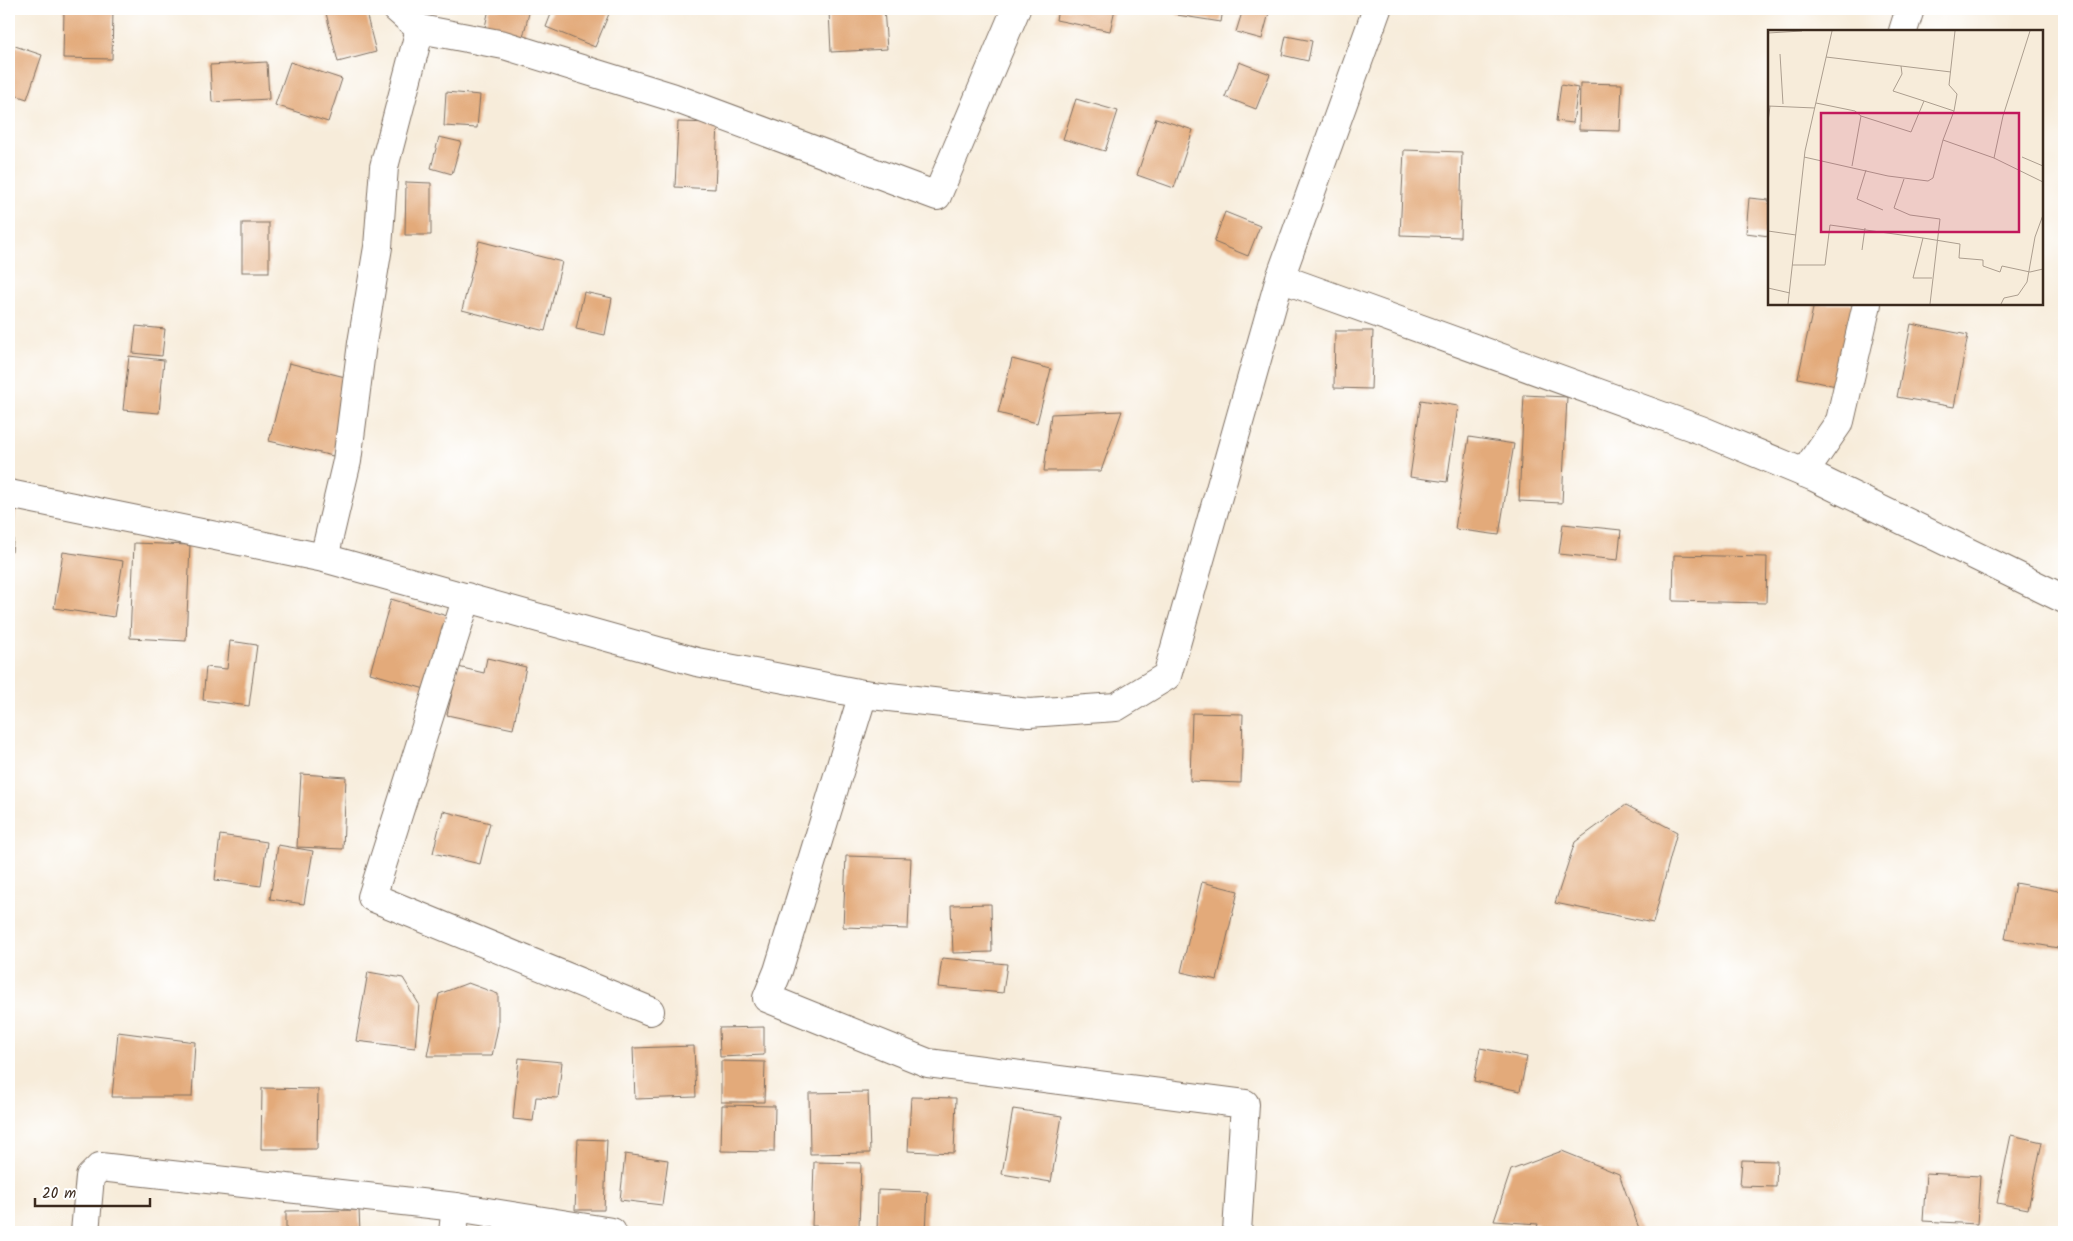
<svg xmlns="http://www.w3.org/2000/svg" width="2073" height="1241" font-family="Kalam,sans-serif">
<rect width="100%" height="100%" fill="#fff"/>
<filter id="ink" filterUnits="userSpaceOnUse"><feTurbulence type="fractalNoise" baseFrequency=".02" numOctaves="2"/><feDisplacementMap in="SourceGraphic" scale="10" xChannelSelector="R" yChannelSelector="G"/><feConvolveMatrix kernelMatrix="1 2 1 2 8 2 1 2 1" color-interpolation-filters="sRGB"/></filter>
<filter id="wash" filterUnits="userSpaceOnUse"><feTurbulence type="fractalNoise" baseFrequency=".0096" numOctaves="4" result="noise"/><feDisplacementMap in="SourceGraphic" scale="20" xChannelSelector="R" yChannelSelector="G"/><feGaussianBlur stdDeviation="1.12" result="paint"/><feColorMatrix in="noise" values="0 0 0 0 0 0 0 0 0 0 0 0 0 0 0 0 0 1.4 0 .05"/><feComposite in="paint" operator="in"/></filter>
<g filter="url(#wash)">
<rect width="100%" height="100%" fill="#f7ecda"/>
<g id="blocks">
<g fill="#e3aa7a">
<polygon points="325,9 365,9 376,52 338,62"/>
<polygon points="489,9 530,9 523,37 485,27"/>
<polygon points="553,9 611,9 595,47 546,27"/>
<polygon points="884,9 887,49 831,52 829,11"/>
<polygon points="1058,9 1115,9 1110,31 1056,20"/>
<polygon points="1178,9 1223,9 1221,22 1177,15"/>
<polygon points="1243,9 1270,9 1262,39 1236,32"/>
<polygon points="64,10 113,10 112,59 63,58"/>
<polygon points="1286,36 1312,41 1308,61 1282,55"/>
<polygon points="9,44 42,55 27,99 9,93"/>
<polygon points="267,62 269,99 212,102 210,65"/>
<polygon points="290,62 342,79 328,122 275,105"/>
<polygon points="1239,62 1270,74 1256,109 1225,97"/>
<polygon points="1580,83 1622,84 1620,131 1579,130"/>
<polygon points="1561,85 1578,88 1573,123 1556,121"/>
<polygon points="446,92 480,95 477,128 444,126"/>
<polygon points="1076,99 1118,111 1105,151 1063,139"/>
<polygon points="1156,118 1193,130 1174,188 1137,175"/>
<polygon points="678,122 718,123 715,189 675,187"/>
<polygon points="439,137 461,142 452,174 431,168"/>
<polygon points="1404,150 1462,152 1460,237 1400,235"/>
<polygon points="406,182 431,183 431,235 405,235"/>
<polygon points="1749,198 1769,200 1769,236 1746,233"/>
<polygon points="1225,212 1260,226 1248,256 1214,242"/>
<rect x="242" y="223" width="27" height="49"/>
<polygon points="479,241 562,262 545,331 462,310"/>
<polygon points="584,292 612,298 605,335 576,329"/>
<polygon points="1814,304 1854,304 1836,386 1798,378"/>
<polygon points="1911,324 1968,335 1954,407 1897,397"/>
<polygon points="136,326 165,329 162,356 133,353"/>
<polygon points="1335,331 1373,331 1371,389 1334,388"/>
<polygon points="129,356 164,360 159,413 123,410"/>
<polygon points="1012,359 1051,369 1037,423 998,413"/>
<polygon points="289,363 353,379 333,456 269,441"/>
<polygon points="1524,395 1567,397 1562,503 1519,501"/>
<polygon points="1421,400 1458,406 1447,482 1410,477"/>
<polygon points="1122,411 1101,471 1044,471 1051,414"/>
<polygon points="1469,437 1514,444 1499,535 1455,529"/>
<polygon points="9,508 16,509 12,552 9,552"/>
<polygon points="1563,524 1621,530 1618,560 1559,554"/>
<polygon points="134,543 190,545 186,641 130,638"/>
<polygon points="63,552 123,561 114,617 54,608"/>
<polygon points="1674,555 1767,557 1766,603 1673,601"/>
<polygon points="391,599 447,616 425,689 370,673"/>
<polygon points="230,641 257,645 249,706 203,700 206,667 227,669"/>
<polygon points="487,658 526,667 513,729 447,715 458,667 484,673"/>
<polygon points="1192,713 1243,714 1241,783 1190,781"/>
<polygon points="301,774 346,777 343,849 297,847"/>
<polygon points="1626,805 1677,832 1653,923 1555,903 1575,842"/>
<polygon points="443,811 490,823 480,864 433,853"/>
<polygon points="220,835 267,842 261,886 215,880"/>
<polygon points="278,845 313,851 304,904 270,899"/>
<polygon points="846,856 911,858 908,929 843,927"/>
<polygon points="1202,882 1238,891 1217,980 1181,972"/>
<polygon points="2015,883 2064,892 2064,949 2005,939"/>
<polygon points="991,904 992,952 953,953 951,905"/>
<polygon points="942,958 1007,964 1003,993 938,987"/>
<polygon points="368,972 403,978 419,1004 415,1048 356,1041"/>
<polygon points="468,983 498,994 498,1027 492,1056 427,1056 439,994"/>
<polygon points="764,1027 764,1055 720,1057 719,1028"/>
<polygon points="118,1032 195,1042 192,1097 112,1097"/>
<polygon points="694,1046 696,1097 635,1099 633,1048"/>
<polygon points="1480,1048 1527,1057 1520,1091 1474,1081"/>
<polygon points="519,1058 562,1062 558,1098 536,1097 533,1121 513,1119"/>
<polygon points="721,1061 765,1062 764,1102 721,1102"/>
<polygon points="262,1088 318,1089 317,1149 261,1149"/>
<polygon points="868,1092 870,1153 810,1154 809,1093"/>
<polygon points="911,1097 956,1098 954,1153 908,1151"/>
<polygon points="722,1105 775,1106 774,1152 721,1151"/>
<polygon points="1013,1109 1062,1116 1051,1182 1002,1174"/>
<polygon points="2011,1135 2042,1142 2028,1209 1997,1203"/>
<polygon points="578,1139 607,1140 604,1210 575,1210"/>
<polygon points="1562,1151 1619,1174 1640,1231 1536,1232 1538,1224 1494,1221 1511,1170"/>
<polygon points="625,1154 668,1160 662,1205 620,1200"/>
<polygon points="1742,1160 1777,1161 1776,1187 1740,1186"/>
<polygon points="814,1162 861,1163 859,1228 812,1226"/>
<polygon points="1926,1173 1980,1176 1977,1224 1923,1221"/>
<polygon points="878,1190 928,1192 926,1232 877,1232"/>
<polygon points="359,1210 360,1232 286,1232 286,1211"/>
</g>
</g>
</g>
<g filter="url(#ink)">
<use href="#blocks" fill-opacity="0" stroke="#7d6e60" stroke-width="1"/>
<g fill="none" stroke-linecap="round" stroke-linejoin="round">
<defs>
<g id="street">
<polyline points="397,9 420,29 504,45 672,97 937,196 1016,9"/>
<polyline points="1377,9 1280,278 1701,430 1814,477 2064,599"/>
<polyline points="1903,31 1910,9"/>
<polyline points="1804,473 1840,421 1867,304"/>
<polyline points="9,494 324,558 697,662 863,694 1029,713 1116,707 1167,676 1280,278"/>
<polyline points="324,558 347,461 362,343 378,247 384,167 420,29"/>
<polyline points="467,597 372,897 650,1011"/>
<polyline points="863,694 778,971 767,998 928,1063 1245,1104 1237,1232"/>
<polyline points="85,1232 90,1177 100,1167 456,1207 612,1232"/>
<polyline points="453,1232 456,1207"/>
</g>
</defs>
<use href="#street" stroke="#7d6e60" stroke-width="30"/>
<use href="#street" stroke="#fff" stroke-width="28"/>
</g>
</g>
<g transform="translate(1768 30)">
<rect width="275" height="275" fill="#f7ecda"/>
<path fill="none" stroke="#ac9e8f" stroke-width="1" d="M 0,3 L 34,1M 12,24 L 15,74M 58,27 L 183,42M 133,36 L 134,44 L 125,61 L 156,71M 48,73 L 87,81 L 93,86 L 143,102 L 156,71 L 186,81 L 175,110 L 226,128 L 275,152M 0,76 L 47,78M 186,81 L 189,64 L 181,55 L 187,1M 0,92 L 2,76M 36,127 L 120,146 L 160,151 L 165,148 L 175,110M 254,127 L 275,136M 226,128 L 235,86 L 262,1M 84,136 L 93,86M 98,140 L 89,169 L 115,180M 136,149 L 126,178 L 142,185 L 172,189 L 162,274M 0,201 L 28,205M 94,220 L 97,198M 24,235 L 57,235 L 62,195 L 155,208M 164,248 L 145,248 L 155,208 L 192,214 L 191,228 L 215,230 L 215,236 L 232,242 L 234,236 L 262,242 L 275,239M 0,258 L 22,263M 20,274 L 37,121 L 64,1M 233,274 L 236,268 L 250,265 L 259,252 L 267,207 L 275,185"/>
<path fill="#c2185b" fill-opacity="0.15" stroke="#c2185b" stroke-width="2.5" d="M 53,83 L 251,83 L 251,202 L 53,202 Z"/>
<rect width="275" height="275" fill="none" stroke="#3b2a1e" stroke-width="2.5"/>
</g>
<rect width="2073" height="1241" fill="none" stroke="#fff" stroke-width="30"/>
<path d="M35 1198v8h115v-8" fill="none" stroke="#3b2a1e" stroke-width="2.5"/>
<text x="42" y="1198" font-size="15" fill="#3b2a1e" stroke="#ffffff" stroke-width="4" paint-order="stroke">20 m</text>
</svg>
